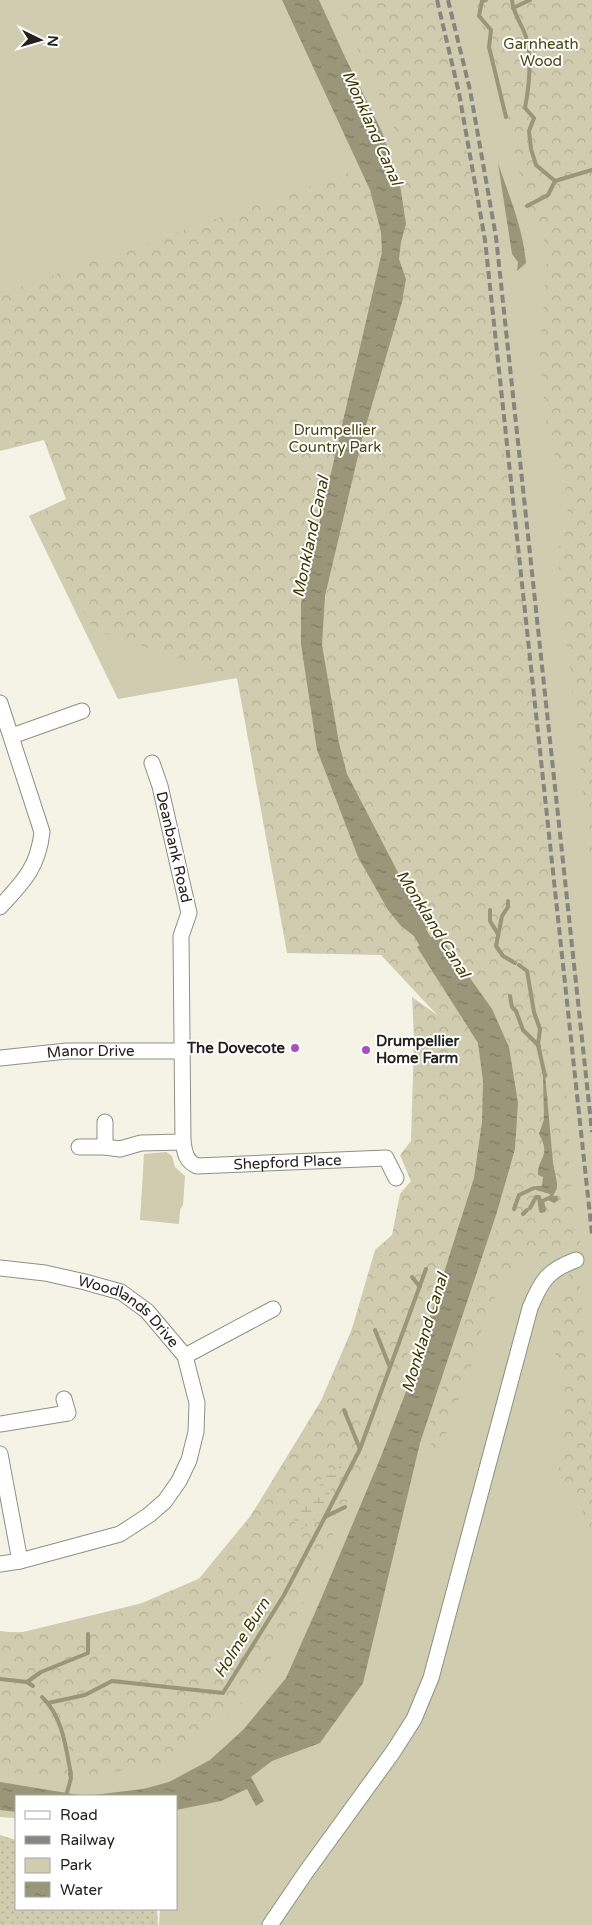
<svg xmlns="http://www.w3.org/2000/svg" width="592" height="1925" font-family="'Varela Round',sans-serif">
<defs>
<pattern id="forest-crowns" width="20" height="18" patternUnits="userSpaceOnUse" patternTransform="scale(1.25)"><rect width="20" height="18" fill="#d0ccaf"/><path d="M2 6a3 3 0 1 1 6 0M12 15a3 3 0 1 1 6 0" fill="none" stroke="#b2af96"/></pattern>
<pattern id="wetland-marsh" width="20" height="14" patternUnits="userSpaceOnUse" patternTransform="scale(1.25)"><rect width="20" height="14" fill="#d0ccaf"/><path d="M1 5h8M5 5V1M11 12h8M15 12V8" fill="none" stroke="#b2af96"/></pattern>
<pattern id="garden-dots" width="8" height="8" patternUnits="userSpaceOnUse" patternTransform="scale(1.25)"><rect width="8" height="8" fill="#d0ccaf"/><path d="M2 2h.1M6 6h.1" fill="none" stroke="#b2af96" stroke-width="1.8" stroke-linecap="round"/></pattern>
<pattern id="water-ripples" width="26" height="14" patternUnits="userSpaceOnUse" patternTransform="scale(1.25)"><rect width="26" height="14" fill="#999679"/><path d="M2 4q2-2 4 0t4 0M15 11q2-2 4 0t4 0" fill="none" stroke="#7c7a63"/></pattern>
</defs>
<rect width="100%" height="100%" fill="#f4f3e6"/>
<g fill="#d0ccaf">
<polygon points="0,0 592,0 592,1925 159,1925 160,1909 176,1909 176,1796 16,1796 16,1818 0,1817 0,1631 19,1633 188,1592 294,1463 385,1253 433,1253 440,1018 381,955 287,953 237,678 118,699 29,516 66,499 44,440 0,451"/>
<polygon points="166,1152 172,1156 175,1167 185,1176 183,1205 180,1210 179,1224 140,1220 144,1154"/>
</g>
<g fill="url(#forest-crowns)">
<polygon points="335,0 433,0 455,92 481,228 493,357 522,597 548,868 558,1013 569,1122 569,1173 579,1240 585,1247 555,1250 504,1276 484,1323 468,1376 437,1457 426,1434 498,1224 512,1174 520,1113 518,1086 494,991 454,955 490,1126 470,1178 430,1305 421,1319 362,1468 302,1605 249,1697 179,1756 150,1767 71,1778 0,1772 0,1632 72,1633 217,1571 322,1399 351,1332 375,1250 392,1235 400,1194 411,1181 400,1155 411,1141 414,1037 412,997 440,1017 382,954 288,952 238,679 93,629 33,516 68,501 44,437 0,450 0,294 406,153"/>
<polygon points="474,0 592,0 592,873 557,552 569,525 565,485 547,430 540,355 548,247 530,217 489,47"/>
<polygon points="570,1273 579,1274 592,1431 592,1535 581,1507 558,1481 563,1421 563,1384 556,1359 551,1313"/>
</g>
<polygon fill="url(#wetland-marsh)" points="326,1465 330,1469 331,1476 341,1465 342,1471 313,1523 304,1527 300,1534 294,1520 299,1505 318,1491"/>
<polygon fill="url(#garden-dots)" points="0,1835 16,1840 16,1909 157,1909 158,1925 0,1925"/>
<g fill="url(#water-ripples)">
<polygon points="282,0 319,0 345,57 382,132 400,185 406,224 401,242 399,259 406,279 402,302 362,439 325,596 322,645 339,743 347,774 404,884 433,924 414,936 401,926 388,910 358,857 317,750 301,644 301,603 382,252 381,232 370,190"/>
<path d="M 498,163 C 509,196 523,228 526,263 L 517,271 L 518,262 L 512,254 Z"/>
<polygon points="438,933 492,1009 509,1047 518,1103 515,1149 497,1212 420,1443 363,1683 320,1743 272,1761 251,1777 264,1801 256,1806 247,1789 221,1801 176,1810 176,1796 16,1796 16,1812 0,1810 0,1782 85,1796 143,1789 169,1782 210,1760 243,1730 286,1678 321,1599 380,1459 407,1389 474,1178 482,1122 483,1081 478,1043 417,947"/>
<path d="M 545,1074 L 553,1163 L 557,1183 L 557,1188 L 553,1196 L 557,1196 L 559,1200 L 554,1203 L 548,1200 L 550,1194 L 536,1190 L 534,1188 L 536,1186 L 542,1186 L 543,1177 L 538,1175 C 537,1158 552,1157 539,1134 L 544,1119 L 543,1076 Z"/>
</g>
<g fill="none" stroke-linecap="round" stroke-linejoin="round">
<g stroke="#999679" stroke-width="4">
<polyline points="486,0 482,1 479,16 491,30 489,47 506,117"/>
<path d="M 512,0 C 513,14 522,24 526,37 C 532,58 529,87 525,108 L 534,118 L 529,131 L 531,149 L 536,165 L 555,181 L 548,195 L 527,206"/>
<polyline points="513,8 530,0"/>
<polyline points="555,181 592,170"/>
<polyline points="508,901 508,907 502,916 496,946 503,956 515,963"/>
<polyline points="490,910 490,921 498,934"/>
<polyline points="519,965 527,971 534,1012 540,1029 538,1045 545,1076"/>
<polyline points="510,996 512,1007 516,1011 523,1030 539,1046"/>
<polyline points="530,1208 536,1197 539,1197 541,1211 544,1210 542,1201 549,1198"/>
<polyline points="514,1209 519,1195 534,1188"/>
<polyline points="523,1214 527,1210"/>
<polyline points="412,1277 420,1287"/>
<polyline points="375,1330 389,1365"/>
<polyline points="344,1410 360,1449"/>
<polyline points="325,1517 360,1449 426,1269"/>
<polyline points="0,1679 27,1682 33,1686"/>
<polyline points="27,1682 41,1672 88,1653 88,1634"/>
<path d="M 42,1697 C 63,1717 66,1748 71,1775"/>
<polyline points="48,1703 85,1695 112,1681 223,1693 284,1595 325,1517 345,1507"/>
<polyline points="66,1796 71,1778 70,1774"/>
</g>
<polyline stroke="#999679" stroke-width="14" points="410,916 434,956"/>
<defs>
<g id="minor">
<path d="M 0,703 L 42,832 C 38,868 23,882 0,907"/>
<polyline points="12,736 82,711"/>
<path id="s1" d="M 0,1058 L 67,1051 L 182,1051"/>
<polyline points="105,1122 105,1147"/>
<path id="s2" d="M 183,1142 C 185,1154 186,1161 197,1166 L 386,1158 L 396,1178"/>
<polyline points="79,1147 105,1147 120,1149 141,1143 183,1142 181,936 189,913 160,786 152,763"/>
<path id="s3" d="M 0,1268 L 45,1273 L 85,1282 L 121,1292 L 147,1311 L 185,1356 L 197,1403 L 196,1432 L 189,1460 L 179,1481 L 165,1501 L 149,1515 L 120,1534 L 20,1561 L 0,1564"/>
<polyline points="185,1356 273,1309"/>
<polyline points="0,1424 68,1413 64,1399"/>
<polyline points="0,1454 20,1561"/>
<path d="M 270,1925 L 306,1872 L 393,1752 L 414,1719 L 431,1678 L 530,1308 C 541,1281 548,1270 576,1260"/>
</g>
</defs>
<use href="#minor" stroke="#908f83" stroke-width="17"/>
<use href="#minor" stroke="#fff" stroke-width="15"/>
<g stroke="#87867e" stroke-width="4" stroke-dasharray="8 4" stroke-linecap="butt">
<polyline points="437,0 459,93 485,240 592,1234"/>
<polyline points="448,0 470,90 496,237 592,1132"/>
</g>
</g>
<g fill="#a94eba" stroke="#fff" stroke-width="2">
<circle cx="295" cy="1048" r="5"/>
<circle cx="366" cy="1050" r="5"/>
</g>
<g text-anchor="middle" dominant-baseline="central" stroke-width="4" stroke-linejoin="round" paint-order="stroke">
<g font-size="15" fill="#4b4511" stroke="#fff">
<text x="541" y="44">Garnheath<tspan x="541" dy="17">Wood</tspan></text>
<text x="335" y="430">Drumpellier<tspan x="335" dy="17">Country Park</tspan></text>
</g>
<g font-size="15" fill="#22211d" stroke="#fff">
<text transform="translate(174 847) rotate(77)">Deanbank Road</text>
<text stroke="none"><textPath href="#s1" startOffset="91">Manor Drive</textPath></text>
<text stroke="none"><textPath href="#s2" startOffset="120">Shepford Place</textPath></text>
<text stroke="none"><textPath href="#s3" startOffset="140">Woodlands Drive</textPath></text>
</g>
<g font-size="15" font-weight="bold" fill="#22211d" stroke="#fff" text-anchor="start">
<text x="376" y="1041">Drumpellier<tspan x="376" dy="17">Home Farm</tspan></text>
<text x="285" y="1048" text-anchor="end">The Dovecote</text>
</g>
<g font-size="16" font-style="italic" fill="#3f3901" stroke="#fff">
<text transform="translate(372 128) rotate(66)">Monkland Canal</text>
<text transform="translate(311 537) rotate(-78)">Monkland Canal</text>
<text transform="translate(433 924) rotate(58)">Monkland Canal</text>
<text transform="translate(425 1333) rotate(-73)">Monkland Canal</text>
<text transform="translate(242 1638) rotate(-58)">Holme Burn</text>
</g>
</g>
<rect x="15" y="1795" width="162" height="115" fill="#ffffff" stroke="#a7a6a5"/>
<rect x="25" y="1811" width="25" height="8" fill="#ffffff" stroke="#a7a6a5"/>
<text x="60" y="1820" font-size="15" fill="#22211d">Road</text>
<rect x="25" y="1836" width="25" height="8" fill="#87867e" stroke="#a7a6a5"/>
<text x="60" y="1845" font-size="15" fill="#22211d">Railway</text>
<rect x="25" y="1858" width="25" height="15" fill="#d0ccaf" stroke="#a7a6a5"/>
<text x="60" y="1870" font-size="15" fill="#22211d">Park</text>
<rect x="25" y="1882" width="25" height="15" fill="url(#water-ripples)" stroke="#a7a6a5"/>
<text x="60" y="1895" font-size="15" fill="#22211d">Water</text>
<g transform="translate(40 40) rotate(95)" stroke="#ffffff" stroke-width="4" paint-order="stroke">
<path d="M0-4L9 19L0 12L-9 19Z" fill="#22211d"/>
<text y="-8" font-size="14" font-weight="bold" text-anchor="middle" fill="#22211d">N</text>
</g>
</svg>
